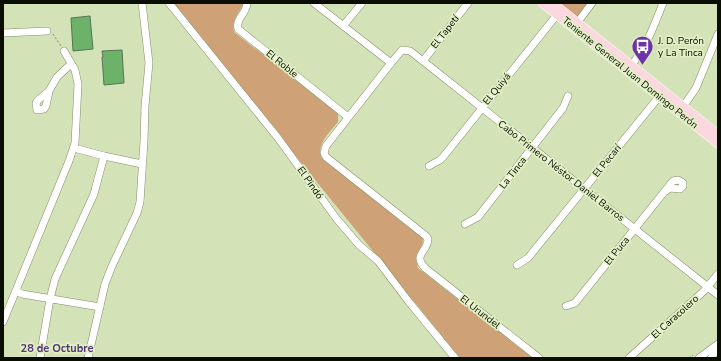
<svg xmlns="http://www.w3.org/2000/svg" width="721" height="361" font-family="'Nunito Sans',sans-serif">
<rect width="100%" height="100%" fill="#d4e2b8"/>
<g fill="#cfa177">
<path d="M 171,3 L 243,3 L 243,5 C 238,14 231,21 234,32 L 338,113 L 338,122 C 330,132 317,143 321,157 L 423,238 C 423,252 413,251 418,268 L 533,358 L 460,358 Z"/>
<polygon points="558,3 589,3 580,15 577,17"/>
</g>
<g fill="#6cb268" stroke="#577355">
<polygon points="90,16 93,49 73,51 71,18"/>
<polygon points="122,50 124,83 104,85 102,57 103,57 102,51"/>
</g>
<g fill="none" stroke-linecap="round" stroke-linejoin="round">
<defs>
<g id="minor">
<polyline points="169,3 278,138 336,218 359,245 378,261 409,302 455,358"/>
<path d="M 247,3 C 247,13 235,19 238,29 L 348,117"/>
<polyline points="314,3 391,63"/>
<polyline points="343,26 362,3"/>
<polyline points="574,27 592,3"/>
<polyline points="3,33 47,31"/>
<polyline points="423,61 468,3"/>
<path d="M 628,69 C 646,49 653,28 663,3"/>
<polyline points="49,91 46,106 44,109 37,110 36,103 38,100 49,91 57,77 71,64"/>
<polyline points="680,111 696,88 718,34"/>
<polyline points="74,148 104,156 142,164"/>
<polyline points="429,166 440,160 443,157 560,11"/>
<polyline points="465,224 478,217 563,108 568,96"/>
<polyline points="517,265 528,258 662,93"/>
<polyline points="16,291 22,294 100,307"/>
<polyline points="566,306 575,303 673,181 678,180 683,183 683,186 680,189 670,188 666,191"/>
<polyline points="3,322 69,161 75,143 78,84 75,70 64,51"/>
<polyline points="40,358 50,299 55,279 94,194 104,156"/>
<polyline points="88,358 105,284 112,266 137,213 140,202 144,141 145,106 149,63 142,3"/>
<path d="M 539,358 L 425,268 C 412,254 428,252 428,239 L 426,236 L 326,157 L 324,153 L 326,146 L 391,63 L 402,50 L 410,51 L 423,61 L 718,295"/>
<polyline points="629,358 704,291 718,274"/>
<polyline points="699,358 718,344"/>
<polyline points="711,358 718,348"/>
</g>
<g id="major">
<polyline points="542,3 718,144"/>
<polyline points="553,3 718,134"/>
</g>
</defs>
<use href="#minor" stroke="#828f68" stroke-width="8"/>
<use href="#major" stroke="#fff" stroke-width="9"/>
<g stroke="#7c8669" stroke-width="1" stroke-dasharray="2 2" stroke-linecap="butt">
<polyline points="53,34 61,46"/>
<polyline points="689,358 693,355"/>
</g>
<use href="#minor" stroke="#fff" stroke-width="7"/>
<use href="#major" stroke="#fbd7df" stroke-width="8"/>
</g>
<defs>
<symbol id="bus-pin" viewBox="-11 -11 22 30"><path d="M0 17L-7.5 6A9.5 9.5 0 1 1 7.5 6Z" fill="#6e33a9" stroke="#e1efc5"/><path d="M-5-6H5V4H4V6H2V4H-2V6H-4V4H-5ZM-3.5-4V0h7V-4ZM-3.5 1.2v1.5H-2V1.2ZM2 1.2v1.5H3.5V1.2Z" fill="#fff"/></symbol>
</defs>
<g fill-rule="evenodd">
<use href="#bus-pin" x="630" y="34" width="25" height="34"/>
</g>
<g text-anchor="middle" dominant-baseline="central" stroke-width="3.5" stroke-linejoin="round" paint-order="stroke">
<g font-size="10" fill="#0a0e02" stroke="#e1efc5">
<text transform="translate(445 32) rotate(-52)">El Tapetí</text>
<text transform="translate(282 64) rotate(39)">El Roble</text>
<text transform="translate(630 73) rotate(39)">Teniente General Juan Domingo Perón</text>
<text transform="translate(497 89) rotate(-51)">El Quiyá</text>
<text transform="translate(607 161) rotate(-51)">El Pecarí</text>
<text transform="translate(561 171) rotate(38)">Cabo Primero Néstor Daniel Barros</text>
<text transform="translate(513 173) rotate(-52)">La Tinca</text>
<text transform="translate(310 183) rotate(55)">El Pindó</text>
<text transform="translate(617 251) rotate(-51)">El Puca</text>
<text transform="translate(480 312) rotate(38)">El Urundel</text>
<text transform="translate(675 317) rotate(-42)">El Caracolero</text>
</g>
<g font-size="10" fill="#0a0e02" stroke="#e1efc5" text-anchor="start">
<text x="658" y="41">J. D. Perón<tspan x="658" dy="12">y La Tinca</tspan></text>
</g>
<g font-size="11" font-weight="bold" fill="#543974" stroke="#e1efc5">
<text x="57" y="348">28 de Octubre</text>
</g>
</g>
<rect width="721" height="361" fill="none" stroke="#0a0e02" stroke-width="8"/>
</svg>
